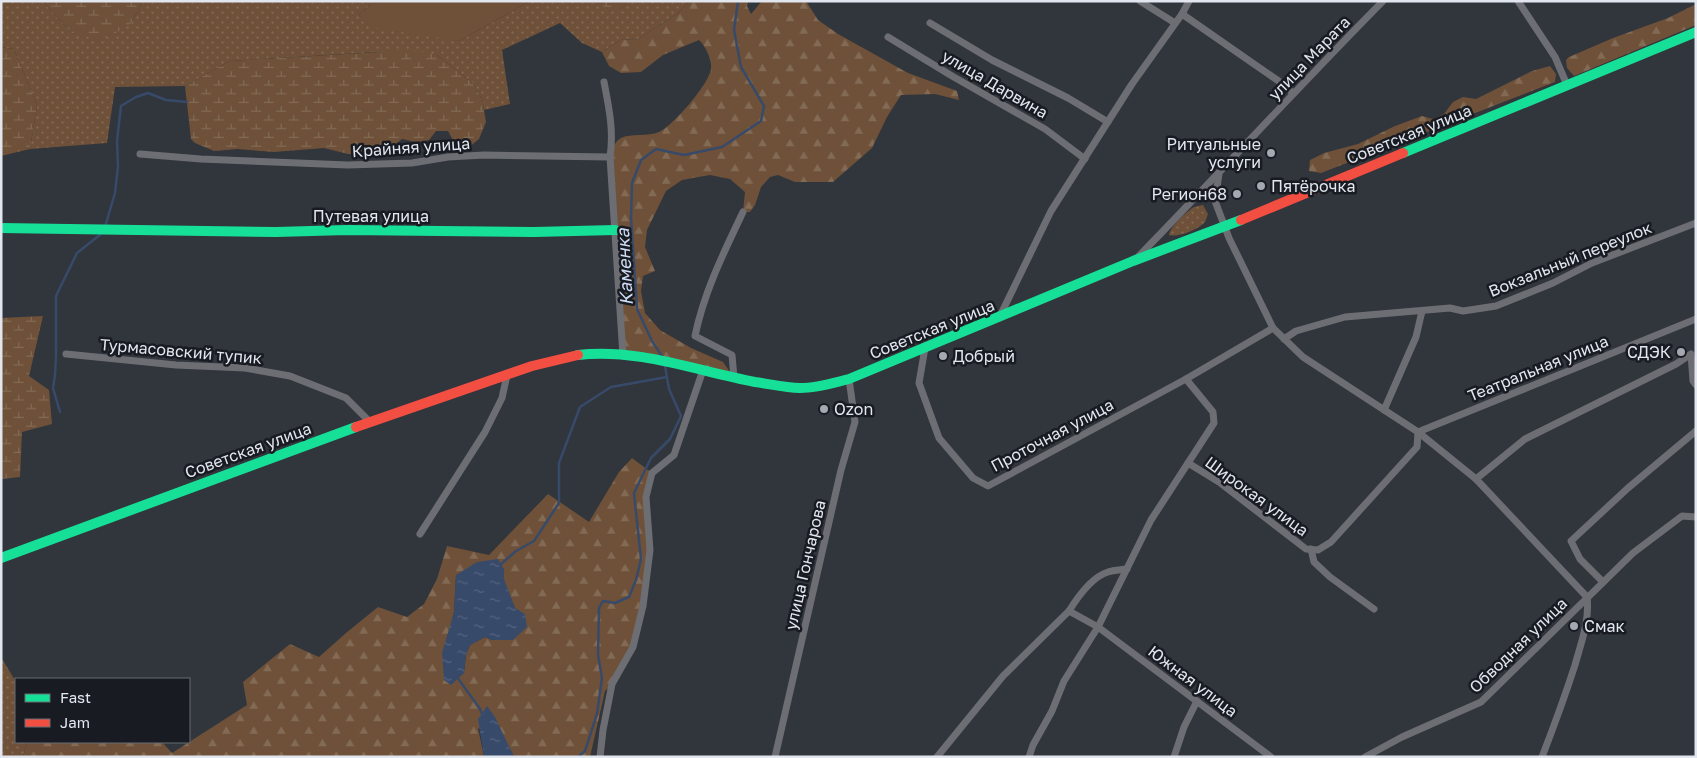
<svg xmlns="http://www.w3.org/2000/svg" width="1697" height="758" font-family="'Golos Text',sans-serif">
<defs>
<pattern id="grass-dots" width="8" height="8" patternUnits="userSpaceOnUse" patternTransform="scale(1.25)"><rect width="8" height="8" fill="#6e5138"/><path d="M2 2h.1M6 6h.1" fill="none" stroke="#826a55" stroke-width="1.8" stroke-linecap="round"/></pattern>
<pattern id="forest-firs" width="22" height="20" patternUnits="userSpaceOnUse" patternTransform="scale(1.25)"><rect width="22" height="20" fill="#6e5138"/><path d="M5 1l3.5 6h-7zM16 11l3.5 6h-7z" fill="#826a55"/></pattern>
<pattern id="wetland-marsh" width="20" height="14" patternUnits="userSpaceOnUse" patternTransform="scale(1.25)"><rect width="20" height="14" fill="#6e5138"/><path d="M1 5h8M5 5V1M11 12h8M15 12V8" fill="none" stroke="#826a55"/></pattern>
<pattern id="water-ripples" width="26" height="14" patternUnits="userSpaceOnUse" patternTransform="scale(1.25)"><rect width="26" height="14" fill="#384a6a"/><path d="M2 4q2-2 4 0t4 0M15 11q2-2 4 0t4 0" fill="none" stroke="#546480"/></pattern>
</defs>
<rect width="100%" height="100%" fill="#31353c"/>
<g fill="url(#grass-dots)">
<polygon points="1,1 42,1 73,34 131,24 143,1 375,1 359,15 459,41 530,1 596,1 611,11 623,7 628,1 690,1 677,14 638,39 620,40 602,52 582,43 560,23 502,50 510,104 484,110 482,99 473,83 437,55 376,52 230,61 185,86 115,87 107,143 30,149 37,105 14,49 1,47"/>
<path d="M 1203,205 L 1208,214 C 1207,216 1206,220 1205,222 C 1199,229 1178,238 1169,235 C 1170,227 1187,211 1194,207 C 1197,206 1200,206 1203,205 Z"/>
<polygon points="1,657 16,682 16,742 27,742 23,757 1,757"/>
</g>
<g fill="url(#forest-firs)" fill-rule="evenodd">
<path d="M 690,1 L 748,1 L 747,6 L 751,14 L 762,1 L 806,1 L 818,20 L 838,34 L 908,73 L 957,91 L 959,100 L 935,94 L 901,95 L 887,117 L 872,148 L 833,182 L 795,182 L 778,175 L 770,177 L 761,187 L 755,205 L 750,212 L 743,212 L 745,192 L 730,179 L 710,175 L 682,180 L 666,191 L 647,230 L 645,247 L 655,271 L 643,276 L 641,291 L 645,313 L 660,330 L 691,348 L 723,362 L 734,378 L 623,356 L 610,157 C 612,150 614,142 621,138 C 630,133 649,137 659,132 C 672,127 711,82 711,68 C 712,60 705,45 699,40 L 663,55 L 641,72 L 621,73 L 609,66 L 602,52 L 620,40 L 638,39 L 677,14 Z"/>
<polygon points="1696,4 1696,25 1574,76 1567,68 1566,60 1569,57 1613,38 1668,18"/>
<polygon points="1550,66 1556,74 1555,82 1321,173 1309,171 1310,160 1324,153 1358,144 1395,126 1422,116 1433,119 1444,114 1453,102 1463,97 1476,99 1532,71"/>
<path d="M 632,458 L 652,473 L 646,497 L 650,550 L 633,647 L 612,684 L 605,691 L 590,757 L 514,757 L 509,746 L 478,728 L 484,757 L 23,757 L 27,742 L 162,742 L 172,753 L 247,705 L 243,682 L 290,644 L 319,657 L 346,633 L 378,607 L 407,617 L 424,604 L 437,579 L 447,546 L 489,555 L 548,494 L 589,522 L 619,472 ZM 504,569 L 503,579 L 515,608 L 525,615 L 492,640 L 485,637 L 470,645 L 466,655 L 464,673 L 451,626 L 454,612 L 456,575 Z"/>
</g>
<g fill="url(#wetland-marsh)">
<polygon points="42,1 143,1 131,24 103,40 73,34"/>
<polygon points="596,1 628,1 623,7 611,12"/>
<polygon points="1,47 14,49 37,105 30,149 1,156"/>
<polygon points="412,50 437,55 473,83 482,99 486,122 479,139 468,148 455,144 448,131 436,131 429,140 416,142 402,139 397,143 393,154 348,154 324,148 274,152 237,149 214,151 195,143 191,139 185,86 230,61"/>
<polygon points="43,316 29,376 49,390 52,424 22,432 20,477 1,479 1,318"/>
</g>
<polygon fill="#6e5138" points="375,1 530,1 459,41 369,27 359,15"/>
<g fill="url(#water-ripples)">
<polygon points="498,559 504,569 504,579 515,608 525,614 527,627 513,640 492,640 485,637 470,645 466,655 464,673 451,685 444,680 442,653 454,612 456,575 477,562"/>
<polygon points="487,706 495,717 514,757 484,757 478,719"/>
</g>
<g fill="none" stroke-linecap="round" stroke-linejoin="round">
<g stroke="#384a6a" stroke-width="2.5">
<polyline points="105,227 115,193 118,166 117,141 121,106 136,97 148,93 166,100 187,102"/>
<polyline points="663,358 652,341 637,309 631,218 632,183 641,160 656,149 684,155 722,147 761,121 764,106 741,67 734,30 738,1"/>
<polyline points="60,412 53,388 55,375 56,355 56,296 77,253 101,234"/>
<polyline points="500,565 516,551 534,541 559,503 559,463 580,407 611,387 667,377"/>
<polyline points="457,677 480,709 483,716"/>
<polyline points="578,757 585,751 597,714 602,678 598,655 599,608 603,601 615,603 629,597 636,580 641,559 634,493 651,458 670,439 681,416 669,389 665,366"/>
</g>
<g stroke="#6c6e73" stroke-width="7">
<polyline points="1140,1 1175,23"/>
<polyline points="1518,1 1555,57 1567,85"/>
<polyline points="1182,14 1280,82 1293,93"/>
<polyline points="930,23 992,60 1068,98 1108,122"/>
<polyline points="888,37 952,76 1045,129 1085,159"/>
<path d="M 604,82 C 609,108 614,131 610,157 L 623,356"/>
<polyline points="140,154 201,159 348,165 412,163 448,157 484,155 610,157"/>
<polyline points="1219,174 1215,201 1229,238 1273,328 1303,357 1418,432 1476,479 1587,597"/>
<path d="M 1136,259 C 1219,174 1299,86 1383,1"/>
<polyline points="1000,316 1051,211 1132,84 1182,14 1189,1"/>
<polyline points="1284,339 1296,331 1345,317 1450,308 1463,311 1496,306 1553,283 1592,263 1696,223"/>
<polyline points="925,348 919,383 939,438 973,478 988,486 1186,379 1273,328"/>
<polyline points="66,354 176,365 245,368 290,376 346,398 370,422"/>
<path d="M 734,378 L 732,355 L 695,336 C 704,292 724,252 743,212"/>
<polyline points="1384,410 1416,337 1422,311"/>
<polyline points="1418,432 1696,319"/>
<polyline points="1188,463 1219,482 1306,549 1318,550 1331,542 1417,447 1418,432"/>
<polyline points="1476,479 1525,439 1676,364 1691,354 1693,381 1696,385"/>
<polyline points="420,534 485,432 502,398 507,375"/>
<polyline points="1311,549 1314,562 1330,577 1374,609"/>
<polyline points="1603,582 1580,559 1571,541 1628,488 1696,431"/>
<path d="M 1069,611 C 1077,598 1092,577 1108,572 C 1114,570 1121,570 1127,569"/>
<polyline points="600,757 603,730 612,684 633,647 643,606 650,550 646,497 652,473 674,455 703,370"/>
<polyline points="775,757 841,470 855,422 849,379"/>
<polyline points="937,757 1003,676 1069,611 1098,627 1271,757"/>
<polyline points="1029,757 1033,745 1052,711 1064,681 1098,627 1151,520 1214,423 1213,412 1186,379"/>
<polyline points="1174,757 1184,727 1197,701"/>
<polyline points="1365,757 1402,737 1481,702 1633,553 1682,516 1696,517"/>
<path d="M 1542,757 C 1554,726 1565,696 1575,665 C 1581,643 1590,620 1587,597"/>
</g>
<g stroke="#16e098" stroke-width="10">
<polyline points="1403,153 1696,32"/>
<polyline points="1,228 276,232 347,230 534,232 615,230"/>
<path d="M 578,355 C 638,348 697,371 755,382 C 770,384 785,388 800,388 C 817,388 833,383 849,379 L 1133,261 L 1241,220"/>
<polyline points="1,558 356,427"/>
</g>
<g stroke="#f24e42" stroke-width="10">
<polyline points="1241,220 1403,153"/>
<polyline points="356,427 532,366 578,355"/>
</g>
</g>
<g fill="#a4a8b0" stroke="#181b21" stroke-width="2">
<circle cx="1271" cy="153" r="5"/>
<circle cx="1261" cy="186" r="5"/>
<circle cx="1237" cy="194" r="5"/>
<circle cx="1681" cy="352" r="5"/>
<circle cx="943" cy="356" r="5"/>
<circle cx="824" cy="409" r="5"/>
<circle cx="1574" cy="626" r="5"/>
</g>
<g text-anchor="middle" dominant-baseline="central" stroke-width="5" stroke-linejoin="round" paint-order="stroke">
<g font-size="16" fill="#e2e6ee" stroke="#181b21">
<text transform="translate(1309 58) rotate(-46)">улица Марата</text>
<text transform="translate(995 84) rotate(30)">улица Дарвина</text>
<text transform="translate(1409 134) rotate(-22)">Советская улица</text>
<text transform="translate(411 147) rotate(-4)">Крайняя улица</text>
<text x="371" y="216">Путевая улица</text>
<text transform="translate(1570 259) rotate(-22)">Вокзальный переулок</text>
<text transform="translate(932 329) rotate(-22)">Советская улица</text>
<text transform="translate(181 351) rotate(5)">Турмасовский тупик</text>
<text transform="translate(1538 368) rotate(-22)">Театральная улица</text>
<text transform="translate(1052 435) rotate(-28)">Проточная улица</text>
<text transform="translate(248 450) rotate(-20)">Советская улица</text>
<text transform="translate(1257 496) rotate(36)">Широкая улица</text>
<text transform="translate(805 565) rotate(-77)">улица Гончарова</text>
<text transform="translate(1518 645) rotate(-44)">Обводная улица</text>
<text transform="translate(1193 681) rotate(37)">Южная улица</text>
</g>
<g font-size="16" fill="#e2e6ee" stroke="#181b21" text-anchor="start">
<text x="1261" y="144" text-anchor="end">Ритуальные<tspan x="1261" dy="18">услуги</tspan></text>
<text x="1271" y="186">Пятёрочка</text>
<text x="1227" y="194" text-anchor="end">Регион68</text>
<text x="1671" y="352" text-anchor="end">СДЭК</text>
<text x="953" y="356">Добрый</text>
<text x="834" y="409">Ozon</text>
<text x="1584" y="626">Смак</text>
</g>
<g font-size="18" font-style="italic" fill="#cfdcf5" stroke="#181b21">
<text transform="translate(624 267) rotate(-93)">Каменка</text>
</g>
</g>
<rect width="1697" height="758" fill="none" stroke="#e2e6ee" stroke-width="5"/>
<rect x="15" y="678" width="175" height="65" fill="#181b21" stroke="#696c73"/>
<rect x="25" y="694" width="25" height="8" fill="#16e098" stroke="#696c73"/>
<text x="60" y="703" font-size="15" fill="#e2e6ee">Fast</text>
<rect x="25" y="719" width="25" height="8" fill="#f24e42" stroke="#696c73"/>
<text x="60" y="728" font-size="15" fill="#e2e6ee">Jam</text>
</svg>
